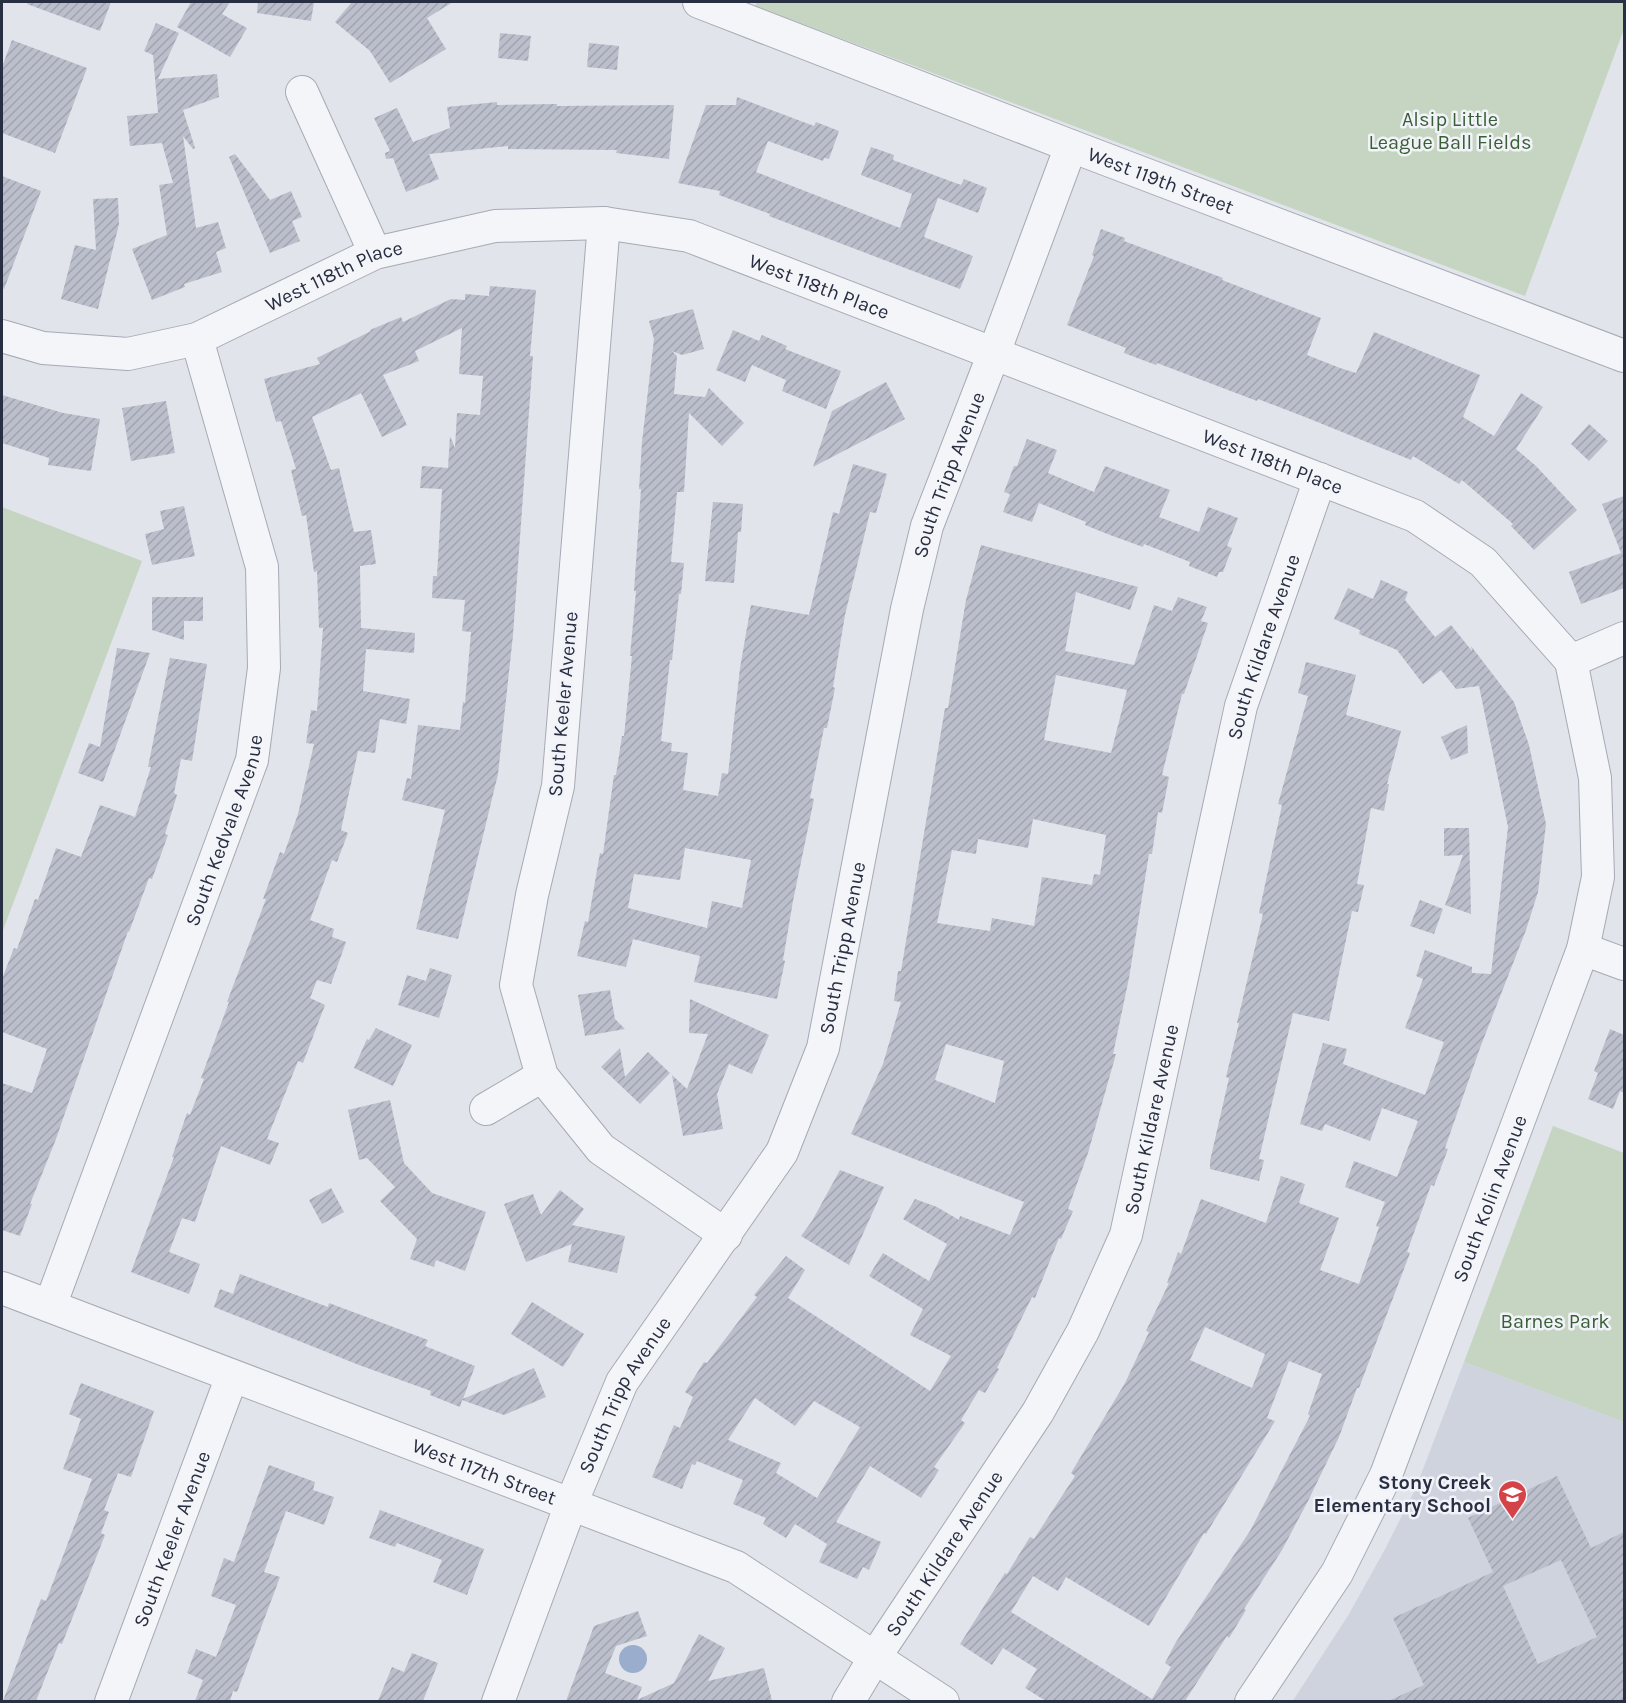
<svg xmlns="http://www.w3.org/2000/svg" width="1626" height="1703" font-family="Karla,sans-serif">
<defs>
<pattern id="building-hatch" width="6" height="6" patternUnits="userSpaceOnUse" patternTransform="scale(1.5)"><rect width="6" height="6" fill="#bbbfcb"/><path d="M-1 1l2-2M0 6l6-6M5 7l2-2" fill="none" stroke="#a1a4b0"/></pattern>
</defs>
<rect width="100%" height="100%" fill="#e1e4ea"/>
<polygon fill="#cfd3dd" points="1464,1362 1624,1422 1624,1701 1292,1702 1349,1614 1384,1551 1415,1490"/>
<g fill="#c5d5c2">
<polygon points="757,2 1624,2 1624,29 1525,296 755,6"/>
<polygon points="2,507 142,561 2,933"/>
<polygon points="1553,1126 1624,1153 1624,1422 1464,1362"/>
</g>
<circle fill="#9badcc" cx="633" cy="1659" r="14"/>
<g fill="url(#building-hatch)" fill-rule="evenodd">
<polygon points="28,2 111,2 100,31 27,4"/>
<polygon points="191,2 230,2 222,14 247,28 230,57 177,27"/>
<polygon points="258,2 314,2 311,21 257,13"/>
<polygon points="352,2 453,2 427,18 446,49 390,83 370,51 335,22"/>
<polygon points="156,23 179,33 158,79 217,74 219,97 183,110 195,148 193,149 183,136 196,228 218,222 226,248 216,252 222,272 184,284 185,287 152,300 132,249 167,235 159,185 173,183 162,143 130,146 127,116 158,113 153,55 144,51"/>
<polygon points="500,33 531,36 528,61 498,58"/>
<polygon points="12,40 87,68 55,153 2,133 2,67"/>
<polygon points="589,43 619,46 617,70 587,67"/>
<polygon points="737,97 814,126 816,122 839,131 829,159 824,158 823,161 768,141 756,172 900,228 912,194 861,175 871,147 894,155 893,160 961,185 964,179 987,188 978,213 938,198 924,237 973,256 960,289 769,216 770,214 719,195 720,191 678,183 706,105 736,105"/>
<polygon points="497,102 497,105 557,104 557,106 674,105 669,159 616,153 617,150 508,149 508,146 429,154 439,179 406,192 393,158 386,159 385,153 390,151 374,118 397,108 413,142 450,128 447,107"/>
<polygon points="235,154 270,200 291,191 302,217 292,221 300,241 270,253 229,157"/>
<polygon points="2,176 41,191 4,289 2,288"/>
<polygon points="118,198 119,224 98,309 61,299 75,245 96,250 93,199"/>
<polygon points="1101,229 1125,238 1124,241 1223,278 1222,280 1321,318 1307,355 1340,368 1356,373 1374,332 1480,375 1463,417 1494,436 1521,393 1543,407 1516,449 1536,466 1577,510 1534,550 1511,526 1513,524 1462,480 1459,484 1413,456 1411,460 1310,419 1258,399 1257,401 1157,363 1156,365 1124,353 1126,348 1067,325 1094,256 1092,255"/>
<polygon points="490,286 536,290 530,356 533,356 513,635 498,774 458,939 416,929 445,810 402,800 407,778 411,779 418,725 460,730 463,702 465,703 471,632 462,631 465,600 432,598 433,576 437,576 442,489 420,488 422,466 448,468 450,436 455,448 457,413 480,415 483,376 459,374 462,328 415,351 419,361 383,375 407,425 382,437 361,393 312,417 331,470 339,468 354,532 371,530 376,564 360,566 361,628 415,633 414,653 366,649 363,691 410,699 406,724 380,719 375,753 358,751 341,830 348,833 337,862 332,860 310,920 334,929 332,937 346,942 331,984 317,980 310,998 325,1005 303,1063 298,1061 267,1139 279,1143 270,1165 221,1146 195,1222 182,1218 169,1252 200,1264 189,1294 131,1272 174,1157 172,1157 187,1113 190,1115 204,1079 201,1078 229,1002 227,1002 266,899 263,899 280,852 284,854 298,814 314,744 306,743 311,710 317,711 323,628 319,628 317,571 314,572 306,515 302,516 291,470 296,469 281,421 276,422 264,379 320,364 317,358 371,331 370,330 401,317 403,322 451,299 465,300 465,294 489,296"/>
<path d="M 693,309 L 704,349 L 682,355 L 672,351 L 677,356 L 674,394 L 705,397 L 709,388 L 744,423 L 722,446 L 689,413 L 684,492 L 677,492 L 671,562 L 684,563 L 681,594 L 679,594 L 672,660 L 670,660 L 661,741 L 672,743 L 671,751 L 688,753 L 683,790 L 718,796 L 722,773 L 728,774 L 740,668 L 751,605 L 809,615 L 833,512 L 839,514 L 853,464 L 887,474 L 876,513 L 870,512 L 845,615 L 833,687 L 835,688 L 827,728 L 824,728 L 810,798 L 814,799 L 793,901 L 783,960 L 785,961 L 777,999 L 694,982 L 700,956 L 633,939 L 626,967 L 577,956 L 585,921 L 588,922 L 600,853 L 603,854 L 614,775 L 616,775 L 622,736 L 624,736 L 632,656 L 630,656 L 636,591 L 634,591 L 641,489 L 639,489 L 642,442 L 654,339 L 649,321 ZM 685,848 L 751,860 L 742,908 L 712,901 L 707,928 L 628,908 L 634,874 L 680,880 Z"/>
<polygon points="733,330 759,341 762,335 787,346 785,349 841,371 826,409 782,391 786,380 752,365 745,382 716,370"/>
<polygon points="886,382 905,419 813,467 832,411"/>
<polygon points="2,395 63,413 100,419 91,471 48,465 49,458 2,443"/>
<polygon points="166,401 175,453 131,461 122,408"/>
<polygon points="1589,424 1608,441 1589,461 1571,444"/>
<polygon points="1027,439 1057,450 1048,473 1094,492 1105,466 1170,490 1159,517 1199,532 1208,507 1238,518 1227,546 1232,548 1223,572 1219,572 1217,577 1189,566 1190,562 1144,544 1143,547 1110,535 1085,525 1086,522 1039,503 1032,522 1003,512 1010,494 1004,492 1014,466 1017,466"/>
<polygon points="1624,496 1624,588 1581,604 1569,572 1621,553 1602,504"/>
<polygon points="713,502 743,504 741,532 738,532 734,583 705,581"/>
<polygon points="184,506 195,556 152,565 145,534 164,529 160,511"/>
<path d="M 981,545 L 1138,587 L 1130,610 L 1076,592 L 1065,651 L 1134,665 L 1154,605 L 1172,611 L 1178,597 L 1207,607 L 1201,621 L 1208,623 L 1184,694 L 1182,694 L 1162,775 L 1169,777 L 1162,813 L 1158,812 L 1152,854 L 1149,854 L 1129,978 L 1113,1054 L 1116,1054 L 1088,1153 L 1068,1209 L 1073,1211 L 1061,1239 L 1059,1238 L 1035,1298 L 1032,1297 L 997,1368 L 999,1369 L 985,1393 L 979,1390 L 961,1420 L 965,1423 L 934,1467 L 939,1470 L 921,1498 L 870,1466 L 836,1522 L 881,1542 L 869,1570 L 863,1567 L 857,1579 L 819,1562 L 827,1544 L 795,1524 L 786,1538 L 763,1524 L 766,1518 L 733,1504 L 743,1480 L 697,1461 L 695,1465 L 692,1464 L 682,1489 L 652,1477 L 674,1425 L 680,1428 L 693,1397 L 685,1392 L 704,1362 L 707,1363 L 757,1297 L 754,1295 L 786,1256 L 805,1270 L 788,1298 L 930,1391 L 951,1356 L 910,1335 L 923,1309 L 869,1276 L 883,1253 L 929,1281 L 947,1244 L 903,1219 L 915,1199 L 937,1207 L 959,1220 L 960,1216 L 1010,1235 L 1024,1202 L 851,1134 L 883,1064 L 901,1002 L 894,1001 L 898,971 L 901,971 L 945,708 L 948,708 L 966,600 ZM 1056,675 L 1127,690 L 1111,753 L 1044,740 ZM 1033,819 L 1106,835 L 1100,875 L 1094,874 L 1092,885 L 1042,877 L 1034,926 L 992,918 L 990,931 L 937,923 L 952,850 L 976,854 L 978,839 L 1028,848 ZM 946,1044 L 1004,1061 L 995,1103 L 935,1080 ZM 755,1398 L 795,1426 L 814,1401 L 860,1427 L 817,1498 L 776,1473 L 781,1463 L 728,1440 Z"/>
<path d="M 1381,580 L 1408,592 L 1405,600 L 1435,637 L 1451,625 L 1472,651 L 1471,646 L 1514,702 L 1529,745 L 1546,824 L 1538,892 L 1526,930 L 1480,1048 L 1445,1148 L 1448,1149 L 1434,1186 L 1431,1185 L 1407,1252 L 1410,1253 L 1359,1388 L 1357,1388 L 1339,1437 L 1308,1501 L 1282,1550 L 1244,1609 L 1246,1610 L 1229,1638 L 1227,1636 L 1185,1701 L 1046,1701 L 1025,1688 L 1037,1669 L 1003,1648 L 992,1665 L 960,1644 L 1005,1573 L 1007,1574 L 1030,1537 L 1034,1539 L 1075,1476 L 1071,1473 L 1125,1383 L 1149,1332 L 1146,1331 L 1169,1283 L 1167,1283 L 1178,1252 L 1181,1254 L 1201,1199 L 1266,1223 L 1281,1176 L 1305,1184 L 1299,1203 L 1339,1218 L 1320,1270 L 1359,1284 L 1379,1227 L 1376,1226 L 1385,1202 L 1345,1187 L 1354,1161 L 1397,1177 L 1418,1121 L 1382,1108 L 1370,1141 L 1325,1124 L 1322,1131 L 1300,1124 L 1323,1043 L 1347,1049 L 1343,1064 L 1425,1095 L 1444,1042 L 1405,1028 L 1423,979 L 1416,976 L 1425,950 L 1472,967 L 1472,973 L 1491,974 L 1508,827 L 1479,686 L 1456,689 L 1441,670 L 1423,684 L 1397,650 L 1359,634 L 1360,630 L 1334,619 L 1348,588 L 1373,599 ZM 1205,1327 L 1265,1354 L 1252,1388 L 1190,1360 ZM 1289,1361 L 1322,1374 L 1308,1414 L 1310,1416 L 1250,1531 L 1176,1642 L 1165,1663 L 1171,1667 L 1152,1699 L 1011,1612 L 1033,1576 L 1058,1591 L 1066,1577 L 1149,1626 L 1204,1533 L 1206,1534 L 1275,1421 L 1267,1418 Z"/>
<polygon points="152,597 203,597 203,621 184,621 184,640 152,630"/>
<polygon points="117,648 150,653 103,782 78,773 89,743 100,747"/>
<polygon points="170,658 207,664 192,761 181,759 174,793 177,795 165,834 168,835 152,879 149,878 129,932 128,931 56,1139 30,1204 32,1204 20,1236 2,1230 2,1083 32,1093 47,1049 2,1032 2,979 14,948 17,949 35,899 38,900 56,848 81,857 100,805 135,817 151,767 148,767"/>
<polygon points="1306,662 1356,675 1346,715 1401,731 1387,784 1389,784 1384,811 1371,808 1357,884 1364,885 1358,912 1352,911 1329,1021 1293,1013 1259,1159 1264,1160 1259,1181 1210,1169 1210,1161 1229,1078 1226,1077 1239,1023 1237,1023 1263,914 1259,913 1282,805 1278,804 1308,696 1298,693"/>
<polygon points="1467,725 1468,753 1451,760 1441,737"/>
<polygon points="1444,828 1469,828 1471,914 1445,905 1463,855 1444,856"/>
<polygon points="1420,900 1443,909 1434,934 1410,926"/>
<polygon points="430,968 452,975 439,1018 398,1005 407,975 426,981"/>
<polygon points="610,990 615,1019 625,1029 585,1036 578,995"/>
<polygon points="690,999 769,1035 752,1074 729,1064 717,1094 723,1129 683,1136 672,1075 687,1089 708,1034 689,1033"/>
<polygon points="376,1028 412,1045 393,1086 354,1068 367,1039 369,1040"/>
<polygon points="1610,1029 1624,1035 1624,1093 1620,1091 1613,1109 1588,1099 1598,1073 1594,1071"/>
<polygon points="620,1048 625,1077 648,1052 670,1073 640,1104 601,1067"/>
<polygon points="390,1100 404,1163 432,1193 486,1212 465,1271 436,1260 434,1267 410,1259 417,1239 380,1201 395,1187 367,1158 359,1160 348,1110"/>
<polygon points="840,1170 884,1187 849,1265 801,1236 812,1221"/>
<polygon points="331,1188 344,1212 322,1224 309,1200"/>
<polygon points="560,1190 584,1209 572,1225 625,1236 617,1273 568,1262 572,1244 526,1262 504,1204 533,1194 541,1215"/>
<polygon points="240,1274 328,1307 329,1303 428,1340 425,1346 475,1366 463,1399 534,1368 546,1397 504,1415 462,1400 460,1407 430,1395 431,1391 359,1365 214,1307 220,1289 233,1294"/>
<polygon points="532,1302 584,1334 563,1367 511,1334"/>
<polygon points="81,1383 154,1411 131,1477 118,1473 104,1510 109,1512 101,1533 105,1535 62,1644 59,1643 36,1701 3,1701 41,1599 46,1601 92,1479 63,1469 81,1419 69,1414"/>
<polygon points="269,1465 315,1482 313,1490 334,1497 324,1525 286,1511 264,1572 280,1577 237,1692 233,1691 230,1701 195,1701 203,1680 187,1673 196,1649 216,1657 236,1605 211,1596 224,1558 234,1562"/>
<path d="M 1557,1476 L 1591,1548 L 1624,1532 L 1624,1701 L 1388,1701 L 1424,1685 L 1393,1618 L 1493,1572 L 1468,1518 ZM 1561,1560 L 1597,1637 L 1538,1664 L 1503,1586 Z"/>
<polygon points="380,1510 484,1549 467,1595 433,1582 442,1560 397,1543 395,1547 369,1538"/>
<polygon points="638,1611 647,1636 616,1646 605,1673 642,1687 637,1700 674,1683 699,1634 725,1648 708,1681 764,1668 772,1701 566,1701 594,1626"/>
<polygon points="412,1653 438,1663 423,1701 378,1701 392,1667 404,1672"/>
</g>
<g fill="none" stroke-linecap="round" stroke-linejoin="round">
<defs>
<g id="minor">
<path id="s1" d="M 699,2 L 1071,146 L 1624,356"/>
<polyline points="302,92 375,253"/>
<polyline points="604,223 558,786 532,895 516,985 542,1076 601,1149 726,1235"/>
<path id="s2" d="M 2,336 L 43,348 L 128,354 L 197,339 L 375,253 L 495,226 L 604,223 L 689,236 L 1415,516 L 1483,562 L 1571,661"/>
<polyline points="1571,661 1624,638"/>
<polyline points="1583,949 1624,964"/>
<polyline points="486,1109 542,1076"/>
<path id="s3" d="M 2,1288 L 736,1567 L 943,1702"/>
<path id="s4" d="M 50,1306 L 252,760 L 264,668 L 262,567 L 197,339"/>
<path id="s5" d="M 111,1702 L 232,1376"/>
<path id="s6" d="M 498,1702 L 571,1504 L 622,1382 L 782,1152 L 823,1048 L 907,609 L 927,526 L 994,353 L 1071,146"/>
<path id="s7" d="M 848,1702 L 875,1657 L 1038,1412 L 1083,1331 L 1126,1235 L 1241,706 L 1320,479"/>
<path id="s8" d="M 1251,1702 L 1337,1573 L 1386,1475 L 1583,949 L 1598,877 L 1595,778 L 1571,661"/>
</g>
</defs>
<use href="#minor" stroke="#a6aab5" stroke-width="34"/>
<use href="#minor" stroke="#f4f5f8" stroke-width="32"/>
</g>
<defs>
<symbol id="school-pin" viewBox="-11 -11 22 30"><path d="M0 17L-7.5 6A9.5 9.5 0 1 1 7.5 6Z" fill="#d34348" stroke="#f1f3f8"/><path d="M0-5L7-2L0 1L-7-2ZM-4 1L0 2.5L4 1V4Q0 6-4 4Z" fill="#fff"/></symbol>
</defs>
<g fill-rule="evenodd">
<use href="#school-pin" x="1496" y="1478" width="33" height="45"/>
</g>
<g text-anchor="middle" dominant-baseline="central" stroke-width="5" stroke-linejoin="round" paint-order="stroke">
<g font-size="20" fill="#395f36" stroke="#f1f3f8">
<text x="1450" y="119">Alsip Little<tspan x="1450" dy="23">League Ball Fields</tspan></text>
<text x="1555" y="1321">Barnes Park</text>
</g>
<g font-size="20" fill="#292f43" stroke="#f1f3f8">
<text stroke="none"><textPath href="#s1" startOffset="495">West 119th Street</textPath></text>
<text stroke="none"><textPath href="#s2" startOffset="350">West 118th Place</textPath></text>
<text stroke="none"><textPath href="#s2" startOffset="854">West 118th Place</textPath></text>
<text stroke="none"><textPath href="#s2" startOffset="1340">West 118th Place</textPath></text>
<text stroke="none"><textPath href="#s6" startOffset="1323">South Tripp Avenue</textPath></text>
<text stroke="none"><textPath href="#s7" startOffset="1149">South Kildare Avenue</textPath></text>
<text transform="translate(563 704) rotate(-85)">South Keeler Avenue</text>
<text stroke="none"><textPath href="#s4" startOffset="507">South Kedvale Avenue</textPath></text>
<text stroke="none"><textPath href="#s6" startOffset="837">South Tripp Avenue</textPath></text>
<text stroke="none"><textPath href="#s7" startOffset="663">South Kildare Avenue</textPath></text>
<text stroke="none"><textPath href="#s8" startOffset="560">South Kolin Avenue</textPath></text>
<text stroke="none"><textPath href="#s6" startOffset="333">South Tripp Avenue</textPath></text>
<text stroke="none"><textPath href="#s3" startOffset="516">West 117th Street</textPath></text>
<text stroke="none"><textPath href="#s5" startOffset="174">South Keeler Avenue</textPath></text>
<text stroke="none"><textPath href="#s7" startOffset="177">South Kildare Avenue</textPath></text>
</g>
<g font-size="20" font-weight="bold" fill="#292f43" stroke="#f1f3f8" text-anchor="end">
<text x="1491" y="1482">Stony Creek<tspan x="1491" dy="23">Elementary School</tspan></text>
</g>
</g>
<rect width="1626" height="1703" fill="none" stroke="#292f43" stroke-width="6"/>
</svg>
